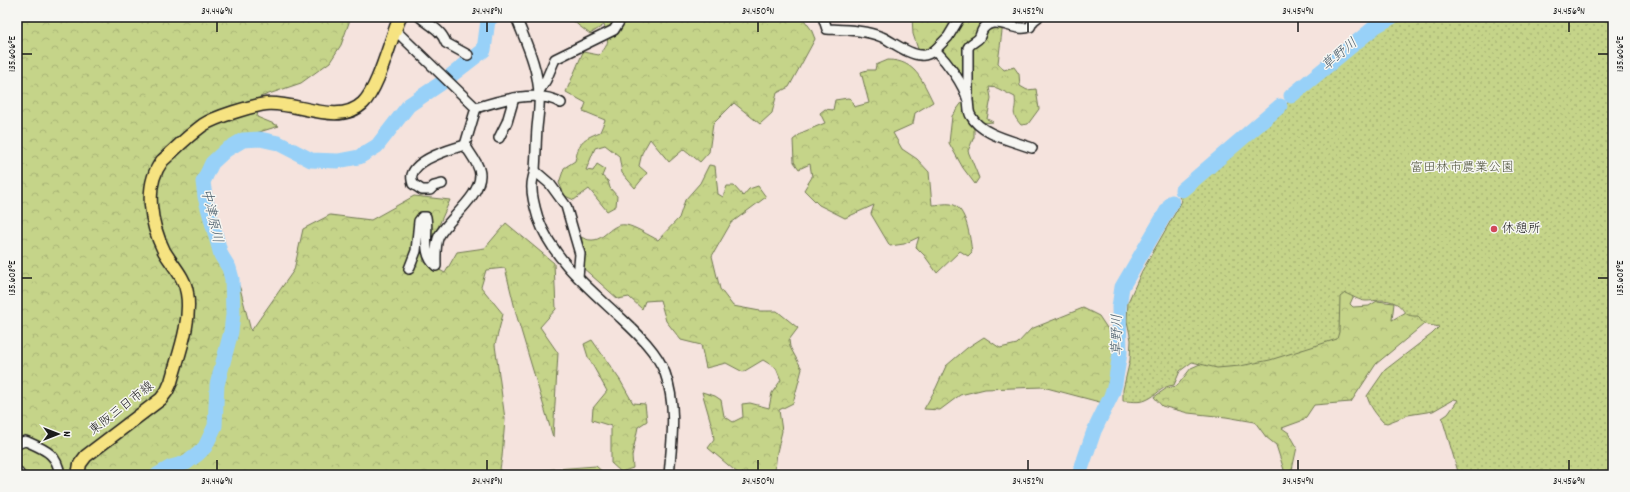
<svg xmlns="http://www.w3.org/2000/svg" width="1630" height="492" font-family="Dekko,'Klee One',sans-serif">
<defs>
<pattern id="forest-crowns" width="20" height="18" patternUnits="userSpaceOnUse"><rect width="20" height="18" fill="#c5d489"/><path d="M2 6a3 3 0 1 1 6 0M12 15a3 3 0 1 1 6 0" fill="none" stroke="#a9b576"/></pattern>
<pattern id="park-dots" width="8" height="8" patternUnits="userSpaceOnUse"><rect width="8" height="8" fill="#c5d489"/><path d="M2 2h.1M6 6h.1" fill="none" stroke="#a9b576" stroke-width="1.8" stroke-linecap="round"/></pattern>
</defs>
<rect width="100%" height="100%" fill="#f5e3dd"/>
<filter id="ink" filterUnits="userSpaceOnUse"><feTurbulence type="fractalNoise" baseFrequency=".025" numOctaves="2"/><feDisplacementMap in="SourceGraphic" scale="8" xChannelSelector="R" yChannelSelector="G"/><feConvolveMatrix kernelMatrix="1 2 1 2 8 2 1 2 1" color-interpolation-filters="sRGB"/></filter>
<g filter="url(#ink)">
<g fill="url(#forest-crowns)" stroke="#707852">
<polygon points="17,17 351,17 341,45 330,62 301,83 260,97 257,117 279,126 226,142 205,166 199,186 210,230 224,254 240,288 251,331 294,270 303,229 330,215 371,220 414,196 450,200 423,261 445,273 457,252 485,248 506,223 554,263 556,309 540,327 558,353 553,437 517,317 505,268 486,270 481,287 503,314 495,345 505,419 502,457 499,475 17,475"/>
<path d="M 569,17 L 802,17 L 811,29 L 815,39 L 789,87 L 777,93 L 772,113 L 760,124 L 734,103 L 713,124 L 709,152 L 700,162 L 684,149 L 669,162 L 650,139 L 642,153 L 639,166 L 647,173 L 635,188 L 622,173 L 619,156 L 605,145 L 595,148 L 586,170 L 593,171 L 597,164 L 605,169 L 602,176 L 608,181 L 610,188 L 617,196 L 616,206 L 607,211 L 589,189 L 574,200 L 565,196 L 559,183 L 564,168 L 575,161 C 580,141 581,140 600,132 L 605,120 L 583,111 L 586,103 L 566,92 L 583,52 L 599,55 C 610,44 609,39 604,25 L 590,34 L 578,25 Z"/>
<path d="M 912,17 L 1029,17 L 1019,22 L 1003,23 L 998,63 L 1004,70 L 1014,67 L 1019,74 L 1020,86 L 1027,90 L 1036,89 L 1039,109 L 1028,124 L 1021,125 C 1009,111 1017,113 1015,97 L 997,88 L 989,87 L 991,98 L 987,119 L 993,122 L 974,124 L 974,137 L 968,151 L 979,178 L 975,184 L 963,168 L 949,143 L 952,116 L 969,93 L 942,49 L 934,48 L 924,52 L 918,49 L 913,34 Z"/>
<path d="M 888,60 C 915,60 922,80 933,102 L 915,113 L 913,124 L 893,133 L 902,149 L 917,159 L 929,172 L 932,205 C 938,205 945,203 951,204 C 967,207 970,239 972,252 L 968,256 L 960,251 L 937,273 L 924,255 L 916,247 L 919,237 L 904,244 L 890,246 L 871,214 L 874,205 L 845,218 L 819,205 L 804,190 L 812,177 L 810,164 L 799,169 L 794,162 L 793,140 L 803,132 L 825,123 L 820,113 L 825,109 L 833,110 L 835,100 L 848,98 L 851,99 L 854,107 L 869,103 L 861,72 L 867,70 L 875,70 L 876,65 Z"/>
<path d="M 709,165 L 715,166 L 718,194 L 723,197 L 727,186 L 734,186 L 743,196 L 749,189 L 758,186 L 766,197 L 731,223 L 712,256 L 720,289 L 733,306 L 760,311 L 777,311 L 798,328 L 789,340 L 790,347 L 802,369 L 793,403 L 779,410 L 782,431 L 777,452 L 775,470 L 780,475 L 740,475 L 708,448 L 714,440 L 713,430 L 702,392 L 715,396 L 721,400 L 724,416 L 733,422 L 743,417 L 742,404 L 750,403 L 769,408 L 772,393 L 781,380 L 776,368 L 763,360 L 743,372 L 726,363 L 706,368 L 701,345 L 681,340 L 666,321 L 660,300 L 645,301 L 642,309 L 629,297 L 618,299 L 582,267 L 581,237 C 604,249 607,222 626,225 C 634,226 650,236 658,240 L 679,218 L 685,200 L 700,183 Z"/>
<polygon points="1347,288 1354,295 1350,304 1353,307 1369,306 1377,301 1394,303 1392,320 1415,307 1429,320 1376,364 1351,402 1314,405 1304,420 1282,428 1289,433 1297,447 1292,470 1285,473 1276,445 1266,437 1255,422 1226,417 1188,413 1162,406 1154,397 1167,388 1177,386 1191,368 1223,354 1337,297"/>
<polygon points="1083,308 1099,316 1109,331 1118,350 1118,374 1107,404 1043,387 985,389 960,395 940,410 924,409 936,388 946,366 967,348 984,337 1000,348 1017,344 1031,329"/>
<polygon points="592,340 620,380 633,403 645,404 647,421 638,427 632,456 633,468 621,472 611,463 611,426 592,420 593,408 607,391 588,357 584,344"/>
<polygon points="596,466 606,475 535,475 543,470"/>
</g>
<path fill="url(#park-dots)" stroke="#707852" d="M 1396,17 L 1613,17 L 1613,475 L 1459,475 L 1442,418 L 1448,414 L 1458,400 L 1454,399 L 1433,411 L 1408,415 L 1387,423 L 1383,422 C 1376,414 1370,407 1367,396 L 1385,370 L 1432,334 L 1439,327 C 1428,324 1424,327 1418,316 C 1401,317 1406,308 1395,303 C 1385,298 1376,301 1366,301 C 1360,301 1352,296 1345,293 L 1340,297 L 1339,332 L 1337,339 L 1270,360 L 1240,366 L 1217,368 L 1192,362 L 1180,371 L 1174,385 C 1159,387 1158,395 1146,400 C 1140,403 1130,401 1123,401 L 1123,390 L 1130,360 L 1131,340 L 1127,321 L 1128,302 L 1142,271 L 1182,201 L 1179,197 L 1219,161 L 1369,34 L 1377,28 Z"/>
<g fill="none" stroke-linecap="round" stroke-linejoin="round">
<g stroke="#98d1f8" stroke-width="15">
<polyline points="1291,96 1376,26 1392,17"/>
<polyline points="1182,190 1280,106"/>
<polyline points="157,475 171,467 186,463 198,454 205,447 215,426 217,385 231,332 233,314 232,279 229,268 221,255 205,197 203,182 212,163 226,150 243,140 260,139 278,143 311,160 338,161 359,157 377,146 409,105 440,84 484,50 488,20 492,17"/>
<polyline points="1079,475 1094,431 1112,394 1115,384 1120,353 1119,307 1122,287 1172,202"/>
</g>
<defs>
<g id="minor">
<path d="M 420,17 C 430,26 441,29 446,43 L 468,55"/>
<path d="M 516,17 C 526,43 538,67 539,95 C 540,106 538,117 537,128 C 536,142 536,156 535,170 C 534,175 532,180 532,185 C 531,195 535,208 538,218 C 553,260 590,289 622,319 C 638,334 657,352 665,373 C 677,406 672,441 669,475"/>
<path d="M 823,17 L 827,29 C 846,30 865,30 882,37 C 893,42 909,55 921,55 C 926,56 931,53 935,50 C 947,62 964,84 968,101 C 969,105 968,112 971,116 C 981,135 1014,141 1032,148"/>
<polyline points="395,30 476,108"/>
<polyline points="935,50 948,37 960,17"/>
<polyline points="539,91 546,80 555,59 614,30 622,17"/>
<path d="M 968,98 L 968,48 C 970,43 976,42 979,38 C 981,35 981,32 983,29 C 995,14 1014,33 1030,27 L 1033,21 L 1038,17"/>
<path d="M 476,108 C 500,100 538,89 561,103"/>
<polyline points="499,138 507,122 514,98"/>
<polyline points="535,171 550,184 566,206 580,254 578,277"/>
<path d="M 442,184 L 434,186 L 430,190 L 422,190 L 413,184 C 412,181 411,178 412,175 C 416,159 451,149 465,145"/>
<path d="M 409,269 L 416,251 L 419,221 L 422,217 L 426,217 C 429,233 421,254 436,266 C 436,257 435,244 439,236 C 449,218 480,197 480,175 C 480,165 470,154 465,145 L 476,108"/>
<path d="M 17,444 L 25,441 L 28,442 C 46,450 57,454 60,475"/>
<polyline points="17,471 20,475"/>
</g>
<path id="major" d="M 78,475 L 80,464 L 86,456 L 161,399 L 167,391 L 171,382 C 178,356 192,321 187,293 C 185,277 172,265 164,251 C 151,225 143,186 162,161 C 175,149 188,136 203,125 C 215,117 251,106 266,104 C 297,101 338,127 363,103 C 379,87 390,40 400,17"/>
</defs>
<use href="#minor" stroke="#1c1c1c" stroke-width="12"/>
<use href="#major" stroke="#1c1c1c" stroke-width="15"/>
<use href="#minor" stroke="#f6f6f2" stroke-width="9"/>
<use href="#major" stroke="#f6e381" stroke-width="12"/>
</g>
</g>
<path fill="none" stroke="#1c1c1c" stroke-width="1.5" d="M 217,22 L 217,32M 487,22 L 487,32M 758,22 L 758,32M 1028,22 L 1028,32M 1298,22 L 1298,32M 1569,22 L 1569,32M 22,54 L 32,54M 1598,54 L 1608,54M 22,278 L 32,278M 1598,278 L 1608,278M 217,460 L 217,470M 487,460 L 487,470M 758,460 L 758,470M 1028,460 L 1028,470M 1298,460 L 1298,470M 1569,460 L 1569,470"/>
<circle fill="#d1495b" stroke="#f6f6f2" stroke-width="1.5" cx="1494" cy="229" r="4"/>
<g text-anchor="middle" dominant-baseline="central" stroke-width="3" stroke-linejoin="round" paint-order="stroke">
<g font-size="13" fill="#4f533d" stroke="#f6f6f2">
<text x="1462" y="168">富田林市農業公園</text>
</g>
<g font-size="13" fill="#1c1c1c" stroke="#f6f6f2" text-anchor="start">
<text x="1502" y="229">休憩所</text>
</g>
<g font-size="13" fill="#1c1c1c" stroke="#f6f6f2">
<text transform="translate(122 409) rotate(-38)">東阪三日市線</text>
</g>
<g font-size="14" font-style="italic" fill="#475b69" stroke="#f6f6f2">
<text transform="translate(1340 55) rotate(-40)">草野川</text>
<text transform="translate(211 216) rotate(77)">中津原川</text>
<text transform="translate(1118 335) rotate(-90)">草野川</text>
</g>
</g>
<rect width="1630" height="492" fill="none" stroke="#f6f6f2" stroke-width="44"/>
<g transform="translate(58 434) rotate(90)" stroke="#f6f6f2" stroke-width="3" paint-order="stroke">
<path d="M0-3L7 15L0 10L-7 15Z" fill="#1c1c1c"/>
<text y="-6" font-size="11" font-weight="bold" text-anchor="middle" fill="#1c1c1c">N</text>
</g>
<rect x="22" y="22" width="1586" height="448" fill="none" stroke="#1c1c1c" stroke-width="1.5"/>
<g font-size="10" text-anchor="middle" fill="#1c1c1c">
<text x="217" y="14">34.446°N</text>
<text x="487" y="14">34.448°N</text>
<text x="758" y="14">34.450°N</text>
<text x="1028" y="14">34.452°N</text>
<text x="1298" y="14">34.454°N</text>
<text x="1569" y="14">34.456°N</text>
<text transform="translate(1619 54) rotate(-90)" y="4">135.606°E</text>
<text transform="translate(11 54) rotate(-90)" y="4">135.606°E</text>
<text transform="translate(1619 278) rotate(-90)" y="4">135.608°E</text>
<text transform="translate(11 278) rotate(-90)" y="4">135.608°E</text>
<text x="217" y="484">34.446°N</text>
<text x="487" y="484">34.448°N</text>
<text x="758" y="484">34.450°N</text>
<text x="1028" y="484">34.452°N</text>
<text x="1298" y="484">34.454°N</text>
<text x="1569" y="484">34.456°N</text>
</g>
</svg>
